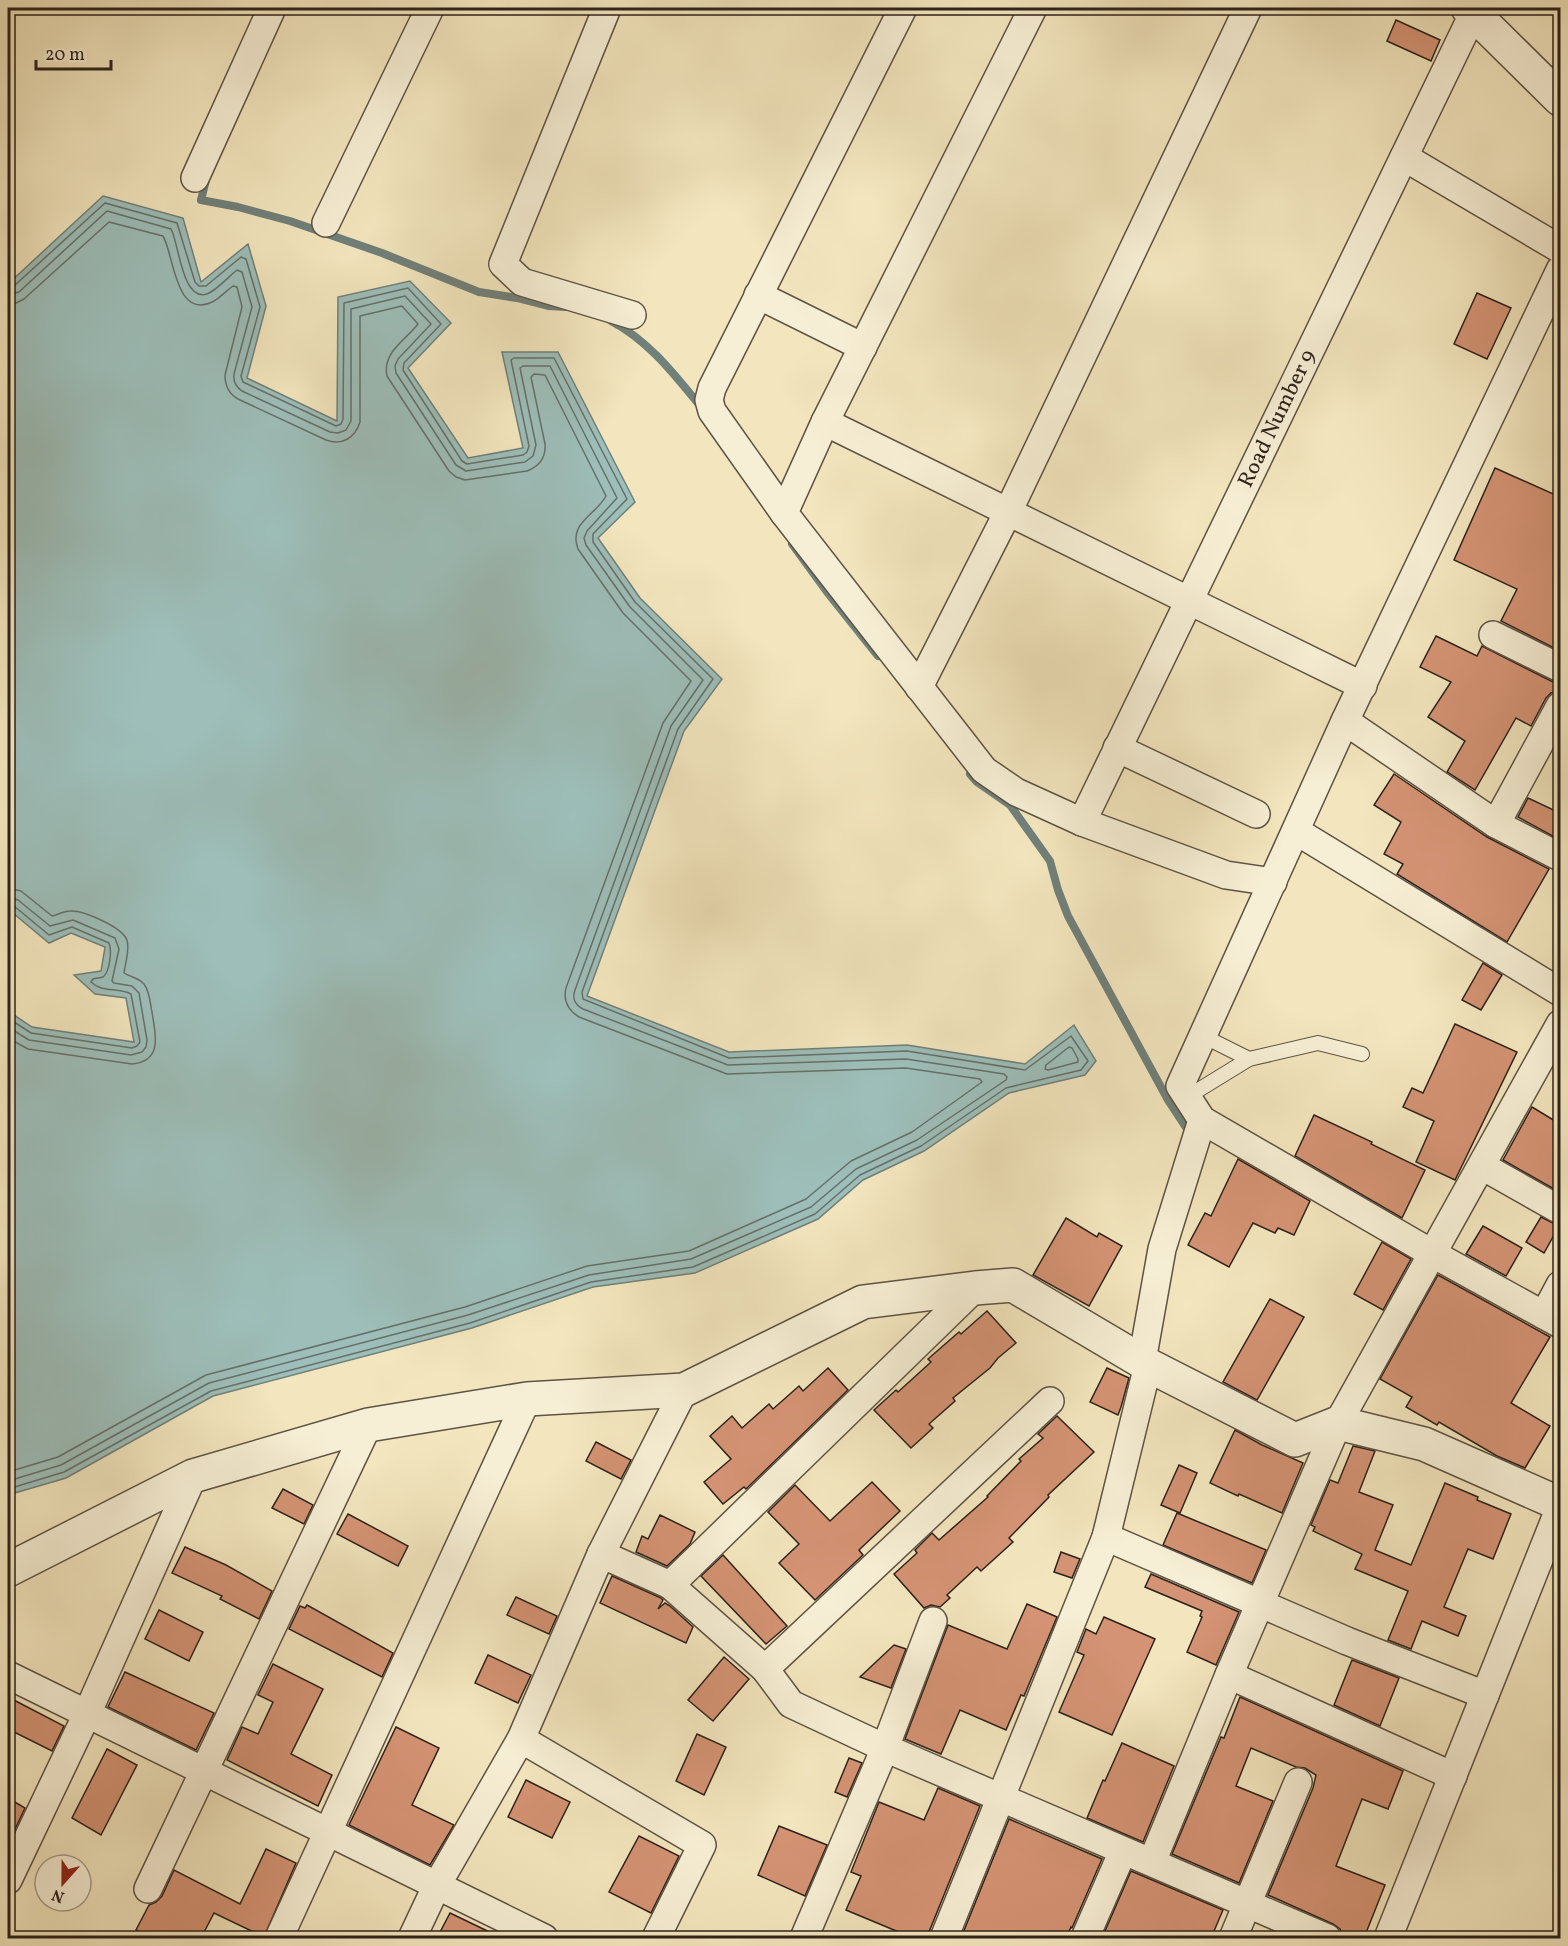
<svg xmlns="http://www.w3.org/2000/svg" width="1568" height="1946" font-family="Vollkorn,serif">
<rect width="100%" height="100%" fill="#f3e6be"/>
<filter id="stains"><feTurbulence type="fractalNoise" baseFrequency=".00333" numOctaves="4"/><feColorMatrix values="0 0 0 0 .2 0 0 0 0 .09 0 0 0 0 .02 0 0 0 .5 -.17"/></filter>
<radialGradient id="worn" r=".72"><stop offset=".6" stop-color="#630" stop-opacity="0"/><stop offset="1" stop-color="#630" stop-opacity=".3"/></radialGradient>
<polygon fill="#9dbeb9" stroke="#70807a" stroke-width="1.5" points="103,196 183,218 201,282 248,244 266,306 247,378 337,421 338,297 410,281 451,323 408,368 468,458 523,448 502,352 558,352 635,502 598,538 640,598 722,679 684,731 587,996 729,1052 907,1045 1025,1064 1074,1025 1096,1061 1085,1075 1009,1093 924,1151 863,1180 818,1219 695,1273 593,1287 472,1328 213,1396 66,1478 8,1495 8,1011 32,1027 134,1042 126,998 95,994 74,975 101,971 105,947 71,933 49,943 8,909 8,284"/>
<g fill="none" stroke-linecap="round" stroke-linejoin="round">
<g stroke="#65706a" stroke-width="1.5">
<polyline points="8,288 14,286 105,203 177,223 195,282 199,286 206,286 241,257 246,259 260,307 241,376 243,382 336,426 341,424 343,419 344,303 408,288 441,324 404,363 403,370 462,461 467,464 523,455 527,452 529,446 511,360 514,358 554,358 627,499 593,534 593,542 635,602 713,679 678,729 582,992 583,999 729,1058 907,1051 1025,1070 1071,1036 1088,1061 1081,1070 1006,1088 921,1146 860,1175 815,1214 693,1267 591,1282 470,1323 211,1391 64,1472 8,1489"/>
<path d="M 8,295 L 19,292 L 107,211 L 171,229 C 179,243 182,302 207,294 C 217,290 228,277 237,270 L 242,272 L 252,307 L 234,374 C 233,382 236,387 242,391 L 330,432 L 338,433 L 346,430 L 351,421 L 351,309 L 405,296 L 431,324 L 398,359 L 395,366 L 396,373 L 456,465 L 466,471 L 525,462 L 533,456 L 536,445 L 520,368 L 523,366 L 550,366 L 617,498 L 587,531 L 584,538 L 586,545 L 630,607 L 703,680 L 671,726 L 575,990 C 572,998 575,1005 583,1009 L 728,1065 L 906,1059 L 1004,1074 L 1007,1077 L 1006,1080 L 917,1140 L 856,1169 L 811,1207 L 691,1259 L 589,1275 L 468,1315 L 209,1383 L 61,1465 L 8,1481"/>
<path d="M 8,304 L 16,303 L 24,299 L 109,222 L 163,236 C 174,254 175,322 214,301 C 221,297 226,291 233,286 L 237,287 L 242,307 L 225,375 C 225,386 229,394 238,399 L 326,440 C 342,446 355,438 360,422 L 360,316 L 402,306 L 418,324 C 406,340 382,352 387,376 L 449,471 L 456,477 L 465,480 L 527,471 C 540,466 546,457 545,444 L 531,377 L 534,374 L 545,375 L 606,496 C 596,515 568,523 578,549 L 623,613 L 691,681 L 663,723 L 566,988 C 563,1000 568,1010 579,1017 L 727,1074 L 906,1068 L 980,1079 L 982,1082 L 912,1132 L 851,1161 L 806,1199 L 689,1251 L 587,1266 L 465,1307 L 206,1375 L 58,1457 L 8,1472"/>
<path d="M 8,888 L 21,891 L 52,916 C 58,915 63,911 70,911 C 83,910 122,927 127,940 C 130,951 125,963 124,973 C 130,977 138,977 144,984 C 150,992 150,1003 152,1012 C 155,1033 164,1061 132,1064 L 28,1049 L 8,1038"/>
<polyline points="8,897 18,900 50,926 73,920 115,938 119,949 112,981 114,983 132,986 139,993 147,1040 146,1047 142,1052 131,1055 29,1040 8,1027"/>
<path d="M 8,904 L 14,906 L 49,935 L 72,927 L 109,943 C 112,950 110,972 103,977 C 100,978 96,978 93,979 L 91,982 C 102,993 118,987 131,994 L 140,1042 L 137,1046 L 132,1048 L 31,1033 L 8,1018"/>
<polygon points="1069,1047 1072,1048 1078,1059 1078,1062 1048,1070 1045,1069 1046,1065"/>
</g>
<g stroke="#70807a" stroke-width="8">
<polyline points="206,180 201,200 238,207 290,221 382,253 479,292 517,298 548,306 565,307"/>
<path d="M 611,321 C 649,341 674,374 701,407"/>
<polyline points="792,544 827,592 878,656"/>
<polyline points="970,774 977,782 1010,805 1050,861 1058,890 1068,916 1168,1100 1191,1135"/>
</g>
</g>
<g fill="#d49374" stroke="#2d221b" stroke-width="1.5">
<polygon points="1396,20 1440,40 1431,61 1387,41"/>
<polygon points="1477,293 1511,308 1487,359 1454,344"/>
<polygon points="1495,468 1560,497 1560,651 1501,621 1517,589 1454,560"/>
<polygon points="1436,636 1477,656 1482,646 1553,682 1560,684 1557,691 1551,693 1546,698 1531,726 1516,718 1475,790 1447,772 1465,741 1428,717 1451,682 1420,667"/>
<polygon points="1394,774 1487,837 1549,869 1507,942 1397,874 1403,864 1384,854 1401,822 1374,805"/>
<polygon points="1528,798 1560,813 1560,840 1518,817"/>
<polygon points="1483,963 1502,975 1481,1010 1462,1000"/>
<polygon points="1455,1024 1517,1052 1455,1180 1416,1162 1434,1121 1403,1107 1412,1088 1423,1093"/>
<polygon points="1532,1107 1560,1124 1560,1178 1554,1189 1503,1160"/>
<polygon points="1314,1115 1372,1142 1371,1144 1425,1170 1402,1218 1295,1156"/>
<polygon points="1238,1159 1310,1201 1294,1235 1278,1228 1275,1233 1253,1223 1229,1267 1188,1245 1205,1213 1211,1216"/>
<polygon points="1541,1217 1559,1226 1544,1253 1526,1242"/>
<polygon points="1066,1218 1097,1237 1099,1233 1122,1246 1089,1306 1033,1275"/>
<polygon points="1483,1226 1522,1248 1506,1276 1466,1254"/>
<polygon points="1382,1242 1411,1259 1383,1310 1354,1294"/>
<polygon points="1438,1275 1550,1337 1511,1403 1550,1426 1525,1468 1497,1456 1439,1422 1437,1425 1406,1407 1412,1397 1380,1379"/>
<polygon points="1270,1299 1304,1317 1257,1400 1223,1382"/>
<polygon points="987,1311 1016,1343 998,1358 990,1368 953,1398 955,1401 929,1424 933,1428 911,1448 874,1410 896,1390 898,1392 931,1362 928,1359 959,1332 961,1334"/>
<polygon points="828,1368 848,1390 746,1489 744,1487 723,1504 704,1482 731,1459 710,1436 732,1416 742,1428 769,1404 773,1409 799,1386 803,1391"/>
<polygon points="1107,1368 1129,1378 1121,1407 1118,1415 1090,1402"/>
<polygon points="1057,1416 1094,1452 1048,1495 1049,1497 1009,1538 1013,1542 981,1571 977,1567 947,1595 950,1598 940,1607 931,1605 924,1608 894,1574 917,1553 915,1550 932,1533 939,1540 988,1497 987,1496 1021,1461 1019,1459 1043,1438 1038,1434"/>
<polygon points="1235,1430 1262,1445 1303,1463 1282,1513 1239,1494 1238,1496 1210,1483"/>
<polygon points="596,1442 631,1460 621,1479 586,1461"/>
<polygon points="1353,1446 1375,1451 1359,1492 1393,1505 1375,1550 1411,1565 1445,1483 1478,1497 1477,1500 1511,1514 1493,1559 1468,1549 1444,1607 1466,1616 1458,1636 1422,1621 1411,1649 1388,1640 1408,1591 1355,1569 1362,1554 1313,1531 1315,1527 1311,1525 1330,1480 1338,1483"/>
<polygon points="1179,1465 1197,1473 1180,1513 1161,1505"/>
<polygon points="872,1482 900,1511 859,1550 863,1555 815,1600 779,1563 799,1544 768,1512 795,1485 830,1521"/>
<polygon points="283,1489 313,1505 304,1524 272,1508"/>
<polygon points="1177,1513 1266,1550 1252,1583 1163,1545"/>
<polygon points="348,1514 408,1546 398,1566 337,1534"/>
<polygon points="660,1515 695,1532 690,1544 667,1566 636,1552 642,1536 648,1539"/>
<polygon points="185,1547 226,1565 272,1591 259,1619 220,1599 222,1596 172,1573"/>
<polygon points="1061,1552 1080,1559 1072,1578 1054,1572"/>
<polygon points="723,1555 787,1626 766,1644 701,1576"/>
<polygon points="1151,1574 1239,1612 1216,1665 1187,1652 1202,1617 1200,1616 1202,1611 1145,1587"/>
<polygon points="612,1576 661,1598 663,1600 658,1609 665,1603 670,1606 693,1627 686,1643 600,1603"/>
<polygon points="516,1597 557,1616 549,1634 507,1615"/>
<polygon points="1027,1604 1057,1617 1024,1696 1021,1695 1006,1730 960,1710 941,1754 905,1739 948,1625 1007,1649"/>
<polygon points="307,1605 393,1653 382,1677 289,1629 300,1606 305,1608"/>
<polygon points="159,1610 203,1632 189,1661 145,1639"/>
<polygon points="1104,1617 1155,1639 1112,1735 1059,1712 1084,1655 1077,1652 1086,1629 1096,1634"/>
<polygon points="894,1645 906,1649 891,1688 860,1677"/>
<polygon points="488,1655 531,1675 518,1703 475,1683"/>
<polygon points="724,1657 749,1679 713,1721 688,1700"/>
<polygon points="1352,1660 1399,1678 1380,1726 1334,1705"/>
<polygon points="273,1664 323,1689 291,1754 332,1775 318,1806 227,1760 242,1727 258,1734 273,1702 258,1695"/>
<polygon points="125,1672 214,1713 196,1750 108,1707"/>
<polygon points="8,1697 64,1726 52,1751 8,1729"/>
<polygon points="1240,1697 1403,1771 1388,1809 1362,1799 1336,1866 1385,1885 1364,1938 1348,1938 1343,1936 1340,1929 1333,1924 1268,1895 1313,1788 1316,1775 1305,1768 1296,1767 1251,1748 1236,1786 1273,1801 1239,1883 1172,1854 1221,1737 1224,1738"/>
<polygon points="396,1727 439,1748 412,1805 454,1825 430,1865 349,1825"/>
<polygon points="697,1734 726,1747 704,1795 676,1781"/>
<polygon points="1122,1743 1174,1766 1143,1842 1087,1818 1103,1780 1105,1781"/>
<polygon points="107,1749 137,1765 101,1835 72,1818"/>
<polygon points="849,1758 862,1763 847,1797 835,1792"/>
<polygon points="526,1780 570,1802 552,1838 508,1817"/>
<polygon points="938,1788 980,1806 929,1932 929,1938 913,1938 846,1910 861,1876 851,1872 879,1802 924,1820"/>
<polygon points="8,1798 25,1808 8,1844"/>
<polygon points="1009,1819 1102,1859 1072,1928 1071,1927 1066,1938 961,1938"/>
<polygon points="779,1826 827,1845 805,1896 758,1875"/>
<polygon points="639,1836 679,1856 651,1913 609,1892"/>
<polygon points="266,1849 296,1863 264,1937 214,1913 201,1938 152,1938 136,1930 149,1905 156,1902 162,1896 174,1870 240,1904"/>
<polygon points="1131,1871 1223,1910 1211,1938 1102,1938"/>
<polygon points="450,1913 502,1938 437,1938"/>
</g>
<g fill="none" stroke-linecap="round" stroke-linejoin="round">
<defs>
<g id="service">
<polyline points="1203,1036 1249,1059"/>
<polyline points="1187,1097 1249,1059 1318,1043 1362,1054"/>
</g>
<g id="minor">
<polyline points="607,8 503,264 522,282 632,315"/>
<polyline points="1033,8 825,422 784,513 984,770 1016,792 1082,822 1226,875 1273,882"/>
<polyline points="1404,157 1560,249"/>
<polyline points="195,178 272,8"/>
<polyline points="326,223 430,8"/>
<polyline points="1560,270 1345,721 1180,1086 1202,1120 1433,1254 1560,1324"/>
<polyline points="758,295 863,347"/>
<polyline points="825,422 1363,686"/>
<polyline points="784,513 712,411 709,400 712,388 903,8"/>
<polyline points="1493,635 1560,668"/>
<polyline points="919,687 1008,512 1248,8"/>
<polyline points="1345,721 1496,824 1560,857"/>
<polyline points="1117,748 1256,814"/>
<path id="s1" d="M 1082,822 L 1476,8"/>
<polyline points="1496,824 1560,706"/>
<polyline points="1296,831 1560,992"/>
<polyline points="1482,1166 1560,1210"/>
<polyline points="1544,1315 1560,1285"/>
<polyline points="1142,1361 1162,1249 1202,1120"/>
<polyline points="1106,1537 1347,1641 1485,1695"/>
<polyline points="601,1554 670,1585 765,1669 791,1704 885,1748 1327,1938"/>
<polyline points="670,1585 975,1288"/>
<polyline points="765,1669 1050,1401"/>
<polyline points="8,1675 544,1938"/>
<polyline points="1229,1675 1453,1776"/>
<polyline points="521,1739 702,1845 656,1938"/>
<polyline points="1152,1862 1229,1675 1338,1423 1560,1024"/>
<polyline points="8,1880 87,1714 193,1476"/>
<polyline points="148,1889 368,1425"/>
<polyline points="279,1938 527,1399"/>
<polyline points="412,1938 437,1885 521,1739 601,1554 684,1390"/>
<polyline points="804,1938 885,1748 933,1621"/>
<polyline points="944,1938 1106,1537 1148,1365"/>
<polyline points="1085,1938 1123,1851"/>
<polyline points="1233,1938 1298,1782"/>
<polyline points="1388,1938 1560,1507"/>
</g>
<g id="tertiary">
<polyline points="1468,8 1560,99"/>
<polyline points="8,1570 193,1476 368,1425 527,1399 684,1390 863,1302 975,1288 1013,1285 1148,1365 1295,1440 1338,1423 1424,1444 1560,1504"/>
</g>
</defs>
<use href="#service" stroke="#5e5344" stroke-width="16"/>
<use href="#minor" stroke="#5e5344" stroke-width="30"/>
<use href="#tertiary" stroke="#5e5344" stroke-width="36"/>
<use href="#service" stroke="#f7efd5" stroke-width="14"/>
<use href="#minor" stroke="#f7efd5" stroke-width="27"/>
<use href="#tertiary" stroke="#f7efd5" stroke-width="33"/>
</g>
<g text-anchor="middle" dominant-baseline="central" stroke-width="5" stroke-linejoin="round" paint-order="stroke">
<g font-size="22" fill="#2d221b" stroke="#f7efd5">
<text stroke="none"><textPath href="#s1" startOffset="448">Road Number 9</textPath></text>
</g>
</g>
<rect width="1568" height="1946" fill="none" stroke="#f3e6be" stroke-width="30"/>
<rect x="9" y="9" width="1550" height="1928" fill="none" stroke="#2d221b" stroke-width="3"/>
<rect x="15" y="15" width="1538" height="1916" fill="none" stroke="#2d221b" stroke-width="1.5"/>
<g transform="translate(63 1883) rotate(201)"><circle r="28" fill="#f7efd5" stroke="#a69d8b" stroke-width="1.5"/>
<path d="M0-4.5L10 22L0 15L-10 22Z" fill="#8f2418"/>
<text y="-9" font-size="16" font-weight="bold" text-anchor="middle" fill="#2d221b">N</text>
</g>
<path d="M36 60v9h75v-9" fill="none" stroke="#2d221b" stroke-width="3"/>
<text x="45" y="60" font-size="18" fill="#2d221b" stroke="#f7efd5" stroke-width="4.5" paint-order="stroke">20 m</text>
<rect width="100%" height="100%" filter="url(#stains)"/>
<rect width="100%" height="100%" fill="url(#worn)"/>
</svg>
